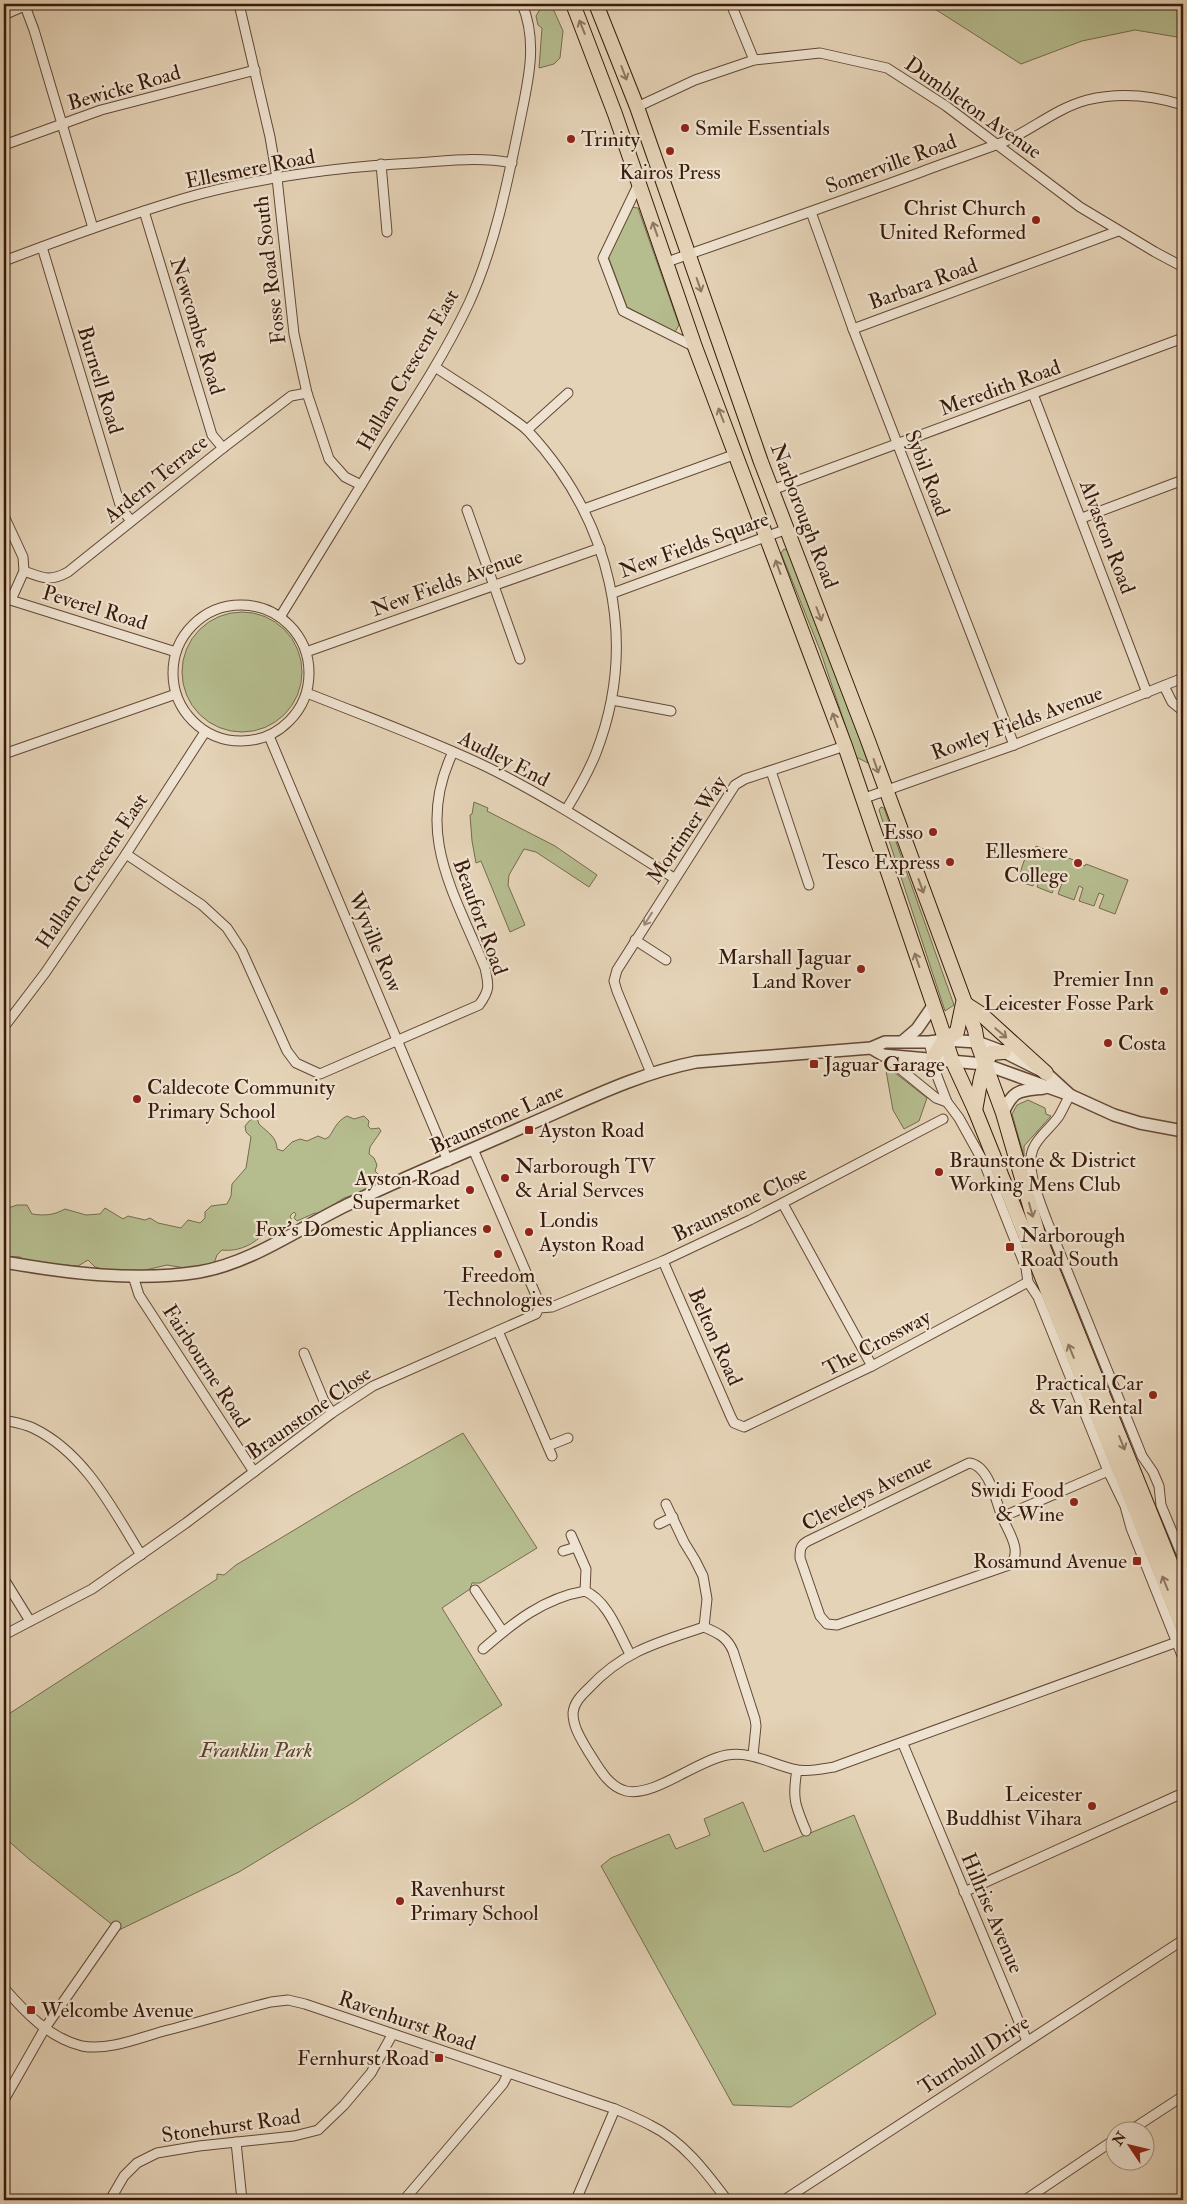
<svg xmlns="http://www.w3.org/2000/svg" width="1187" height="2204" font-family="'IM FELL Double Pica',serif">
<rect width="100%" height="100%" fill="#e5d3b7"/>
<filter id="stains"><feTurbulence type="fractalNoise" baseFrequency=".004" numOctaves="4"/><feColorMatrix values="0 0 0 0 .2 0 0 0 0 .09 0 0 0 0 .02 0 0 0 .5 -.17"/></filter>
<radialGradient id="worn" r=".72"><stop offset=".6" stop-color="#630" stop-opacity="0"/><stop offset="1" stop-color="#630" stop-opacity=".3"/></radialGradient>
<g fill="#b5bc8e" stroke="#766b4c">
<polygon points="543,4 551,4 563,31 560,58 554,64 539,68 542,28 538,25 536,16"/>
<polygon points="927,4 1183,4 1183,38 1135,30 1082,41 1021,64"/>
<polygon points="631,207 638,208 679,325 675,332 627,307 608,256"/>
<polygon points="784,549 788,551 848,704 868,763 856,757 820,650 781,553"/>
<circle cx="242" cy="672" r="60"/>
<polygon points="474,802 488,808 487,811 555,846 597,875 589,887 536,852 524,849 509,875 508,885 525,925 510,932 481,861 476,863 472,841 470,815 472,814"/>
<polygon points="881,807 884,808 954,1005 945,1011 879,810"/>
<polygon points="1036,846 1079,862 1078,864 1085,866 1086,864 1128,880 1115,914 1099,908 1104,895 1099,893 1094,906 1079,901 1083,888 1079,886 1074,900 1058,894 1063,880 1058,878 1052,893 1037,887 1042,873 1039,871 1033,886 1017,881 1029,847 1034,849"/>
<polygon points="885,1065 927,1098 919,1121 904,1129 893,1110"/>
<polygon points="1028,1100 1045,1108 1046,1114 1051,1116 1024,1146 1024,1156 1012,1114 1017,1105"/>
<path d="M 347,1116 L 354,1119 L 364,1116 L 369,1121 L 368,1126 L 371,1129 L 379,1128 L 381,1131 L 370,1147 L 369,1154 L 374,1158 L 377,1165 L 375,1171 L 382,1178 L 381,1187 L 372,1186 L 368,1190 L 344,1198 L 319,1214 L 315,1213 L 297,1221 L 294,1218 L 296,1214 L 294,1212 L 290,1216 L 293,1223 L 292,1228 L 278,1235 L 265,1232 C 255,1244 239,1252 222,1250 L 217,1255 L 213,1266 L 185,1268 L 167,1265 L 137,1272 L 102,1269 L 95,1267 L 88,1260 L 78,1266 L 65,1265 L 54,1267 L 29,1263 L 20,1257 L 4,1256 L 4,1203 L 8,1208 L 17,1205 L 27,1205 L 32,1214 C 45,1216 54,1215 65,1209 L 86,1215 L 100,1214 L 105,1208 L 123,1219 L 128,1216 L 145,1220 L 150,1218 L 158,1223 L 181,1228 L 188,1220 L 200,1223 L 205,1218 L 205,1212 L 211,1206 L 227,1204 L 231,1196 L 232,1184 L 246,1168 L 251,1137 L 246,1132 L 245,1126 L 250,1120 L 257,1118 L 259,1124 C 267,1132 277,1137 277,1149 L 283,1151 L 292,1142 L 300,1139 L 307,1141 L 318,1136 L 325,1139 L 329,1137 C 335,1128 337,1121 347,1116 Z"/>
<polygon points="463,1433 537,1548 480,1583 472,1583 470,1589 442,1608 502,1705 354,1802 239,1872 119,1930 29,1859 4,1837 4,1717 217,1579 217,1574 224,1575 236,1565 354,1494"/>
<polygon points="743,1802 764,1852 854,1815 936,2014 791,2107 733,2105 601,1866 611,1858 669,1834 676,1849 710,1835 704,1819"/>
</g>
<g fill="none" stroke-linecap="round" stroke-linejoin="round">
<defs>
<g id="minor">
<polyline points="239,4 270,137 277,178 294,334 307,393 329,459 345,477 361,485"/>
<polyline points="731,4 754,60"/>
<polyline points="25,6 34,30 93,228"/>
<polyline points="4,15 29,4"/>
<polyline points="637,107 695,80 754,60 820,53 887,68 946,106 1080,207 1155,252 1183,267"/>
<polyline points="4,145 101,110 255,70"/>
<polyline points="381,164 387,232"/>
<polyline points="639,183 603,258 623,311 695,347"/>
<polyline points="144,211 212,435 223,448"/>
<polyline points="811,212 853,329 1014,745"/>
<polyline points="42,247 121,508 131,521"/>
<path d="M 4,261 C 62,239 122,217 182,199 C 255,178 338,167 414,163 C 446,161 480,156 512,163"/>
<path d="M 667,262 C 749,233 831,205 913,175 C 944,163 975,153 1006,141 C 1033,129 1057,108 1087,100 C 1120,92 1151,95 1183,105"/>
<polyline points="853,329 1118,231"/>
<path d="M 435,367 C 459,383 484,398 507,415 C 514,420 522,425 528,431 C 610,519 640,640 596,753 C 588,773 577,792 566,810"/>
<polyline points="1033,394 1147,693"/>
<polyline points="527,430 568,393"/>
<polyline points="772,490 1183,338"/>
<polyline points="584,509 736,454"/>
<polyline points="467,510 520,659"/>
<polyline points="4,516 23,557 24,571 11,600"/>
<polyline points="1082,518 1183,480"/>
<path d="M 24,571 C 43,578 50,582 68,572 L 223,448 L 291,396 L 307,393"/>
<polyline points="613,593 787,529"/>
<polyline points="4,598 176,652"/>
<circle cx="241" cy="673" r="68"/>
<path d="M 280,617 C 316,559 351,501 387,443 C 416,398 446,352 469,303 C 494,248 507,185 519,126 C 527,85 539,44 522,4"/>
<polyline points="306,652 600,548"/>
<polyline points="1164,686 1172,702 1183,711"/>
<path d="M 307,693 C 367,717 428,739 487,767 C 552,799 613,840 674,878"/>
<polyline points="612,700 671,711"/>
<polyline points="269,736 448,1161"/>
<polyline points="4,754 176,694"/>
<polyline points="771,771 809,885"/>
<polyline points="862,799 1014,745 1183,678"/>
<path d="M 126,854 L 202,905 L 227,928 L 242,951 L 287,1051 L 296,1063 L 320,1074 L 479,1005 C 490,990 489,986 485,968 C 454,892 414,833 453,752"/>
<polyline points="635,940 666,960"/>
<polyline points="4,1027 45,973 126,854 205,732"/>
<polyline points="929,1042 937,1076 947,1102 959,1118 985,1165 1026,1268 1028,1282 1038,1297 1108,1471 1125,1506 1131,1528 1183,1658"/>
<polyline points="883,1055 936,1098 947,1102"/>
<polyline points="651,1073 617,991 614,981 617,970 735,785 745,779 845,746"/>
<path d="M 1070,1095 C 1066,1102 1063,1109 1059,1116 C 1051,1128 1038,1136 1033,1149 C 1025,1168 1040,1202 1047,1221 L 1142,1456 L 1153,1472 L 1159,1486 L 1161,1505 L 1183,1558"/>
<polyline points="473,1149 538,1300 539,1308"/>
<polyline points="783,1204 872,1366"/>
<polyline points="663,1261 731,1417 734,1423 744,1427 872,1366 1028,1282"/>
<polyline points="133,1276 139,1295 254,1472"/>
<polyline points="498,1331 552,1456"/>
<polyline points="304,1353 324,1401 332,1413"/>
<path d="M 4,1420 C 13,1422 25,1424 33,1428 C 85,1453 112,1508 141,1555"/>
<polyline points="548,1446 568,1438"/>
<path d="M 666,1504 L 684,1542 L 695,1560 L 703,1576 L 707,1599 L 704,1627 C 718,1633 727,1637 733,1651 L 755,1719 L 756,1726 L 753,1755"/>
<path d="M 1002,1517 C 1008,1531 1024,1553 1009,1565 L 837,1625 L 827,1624 L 820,1616 L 800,1558 C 800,1550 800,1545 808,1541 L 969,1463 C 989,1465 996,1501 1002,1517 L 1108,1471"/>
<polyline points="659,1524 673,1517"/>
<polyline points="571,1535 586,1569 585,1591"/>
<polyline points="563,1551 576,1547"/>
<polyline points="4,1579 30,1621"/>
<polyline points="475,1590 503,1632"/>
<path d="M 704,1627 C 659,1642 623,1651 589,1688 C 582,1695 574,1702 573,1713 C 573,1727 581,1739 588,1751 C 597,1765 608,1787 626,1791 C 655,1797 695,1761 727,1755 C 753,1751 772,1765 797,1770 C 809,1772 822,1769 834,1767 L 1177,1642"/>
<polyline points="4,1635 92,1589 186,1523 332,1413 373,1386 536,1314 539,1308 552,1307 663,1261 750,1220 943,1119"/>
<path d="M 483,1649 C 514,1622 544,1598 585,1591 C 608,1601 619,1634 630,1654"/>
<polyline points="903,1744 1027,2041"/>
<path d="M 797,1770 C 792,1798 795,1805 806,1831"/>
<polyline points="964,1892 1183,1793"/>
<path d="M 4,1988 C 25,2012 49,2038 82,2046 C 108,2051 139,2038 164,2031 C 200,2022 235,2011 271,2002 L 288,2000 L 305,2004 L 615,2109 C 627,2114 639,2119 650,2125 C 683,2141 706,2172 727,2200"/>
<polyline points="4,2100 45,2028 116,1926"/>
<polyline points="1128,2132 1183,2096"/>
<polyline points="236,2142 242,2200"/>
<polyline points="110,2200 124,2176 137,2163 157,2153 199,2146 294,2136 318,2130 344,2105 371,2073 392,2035"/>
<polyline points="404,2200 503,2084 508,2074"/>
<polyline points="576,2200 615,2109"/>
<polyline points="784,2200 1183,1940"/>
<polyline points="1025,2200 1114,2140"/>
</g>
<g id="tertiary">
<polyline points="903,1041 917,1029 933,1006"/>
<polyline points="871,1048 883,1055 984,1064 1070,1095 1114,1115 1140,1123 1183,1131"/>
<path d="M 1003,1113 C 1013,1089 1020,1091 1044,1088"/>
<path d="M 4,1262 C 67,1273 135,1282 199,1272 C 252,1263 299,1228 347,1205 C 404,1177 465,1153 523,1127 C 580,1103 635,1074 696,1062 L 871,1048 L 885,1042 L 929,1042 L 944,1040 L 977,1042 L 1004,1052 L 1046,1073 L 1070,1095"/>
</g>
<g id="primary">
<polyline points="573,4 615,114 695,347 845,746 939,1021 952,1060 975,1110 1183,1628"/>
<polyline points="596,4 637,107 761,462 867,738 975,1030 977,1042 1003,1113 1039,1237 1183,1594"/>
<polyline points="964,1003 981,1014 1046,1073"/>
<polyline points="933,1058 944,1040 957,1032 963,1003"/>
<path d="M 975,1110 C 980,1088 979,1073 991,1053 L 1004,1052"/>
</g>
</defs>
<use href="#minor" stroke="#634835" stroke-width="11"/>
<use href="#tertiary" stroke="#634835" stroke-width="14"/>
<use href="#primary" stroke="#381a0a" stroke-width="16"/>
<use href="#minor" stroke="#eee2d0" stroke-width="9"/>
<use href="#tertiary" stroke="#eee2d0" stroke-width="11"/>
<use href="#primary" stroke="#e5d3b7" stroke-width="14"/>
</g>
<defs><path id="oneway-shaft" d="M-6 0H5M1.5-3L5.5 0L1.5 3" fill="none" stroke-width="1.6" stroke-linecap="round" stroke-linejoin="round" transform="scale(1.25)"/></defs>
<g stroke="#8e7660">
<use href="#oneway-shaft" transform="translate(582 27) rotate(-112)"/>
<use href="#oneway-shaft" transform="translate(624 73) rotate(69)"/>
<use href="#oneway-shaft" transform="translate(655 229) rotate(-109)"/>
<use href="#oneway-shaft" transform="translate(699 285) rotate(71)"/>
<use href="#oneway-shaft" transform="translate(721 415) rotate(-111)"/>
<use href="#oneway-shaft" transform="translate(778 567) rotate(-110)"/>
<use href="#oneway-shaft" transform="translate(819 614) rotate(69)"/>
<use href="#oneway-shaft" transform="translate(835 720) rotate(-110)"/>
<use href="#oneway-shaft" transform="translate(876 766) rotate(71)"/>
<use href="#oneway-shaft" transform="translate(921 886) rotate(70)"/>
<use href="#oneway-shaft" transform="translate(917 960) rotate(-109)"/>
<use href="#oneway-shaft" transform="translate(1001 1033) rotate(40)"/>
<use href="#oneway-shaft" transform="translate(1031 1210) rotate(74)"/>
<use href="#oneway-shaft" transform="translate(1071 1351) rotate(-112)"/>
<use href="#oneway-shaft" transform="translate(1122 1443) rotate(68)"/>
<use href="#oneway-shaft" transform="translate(1165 1583) rotate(-112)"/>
</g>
<use stroke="#9c8877" href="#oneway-shaft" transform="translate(648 919) rotate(122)"/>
<g fill="#8f2418" stroke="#eee2d0" stroke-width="2">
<circle cx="685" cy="128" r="5"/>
<circle cx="571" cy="139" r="5"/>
<circle cx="670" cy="151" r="5"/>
<circle cx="1036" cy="220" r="5"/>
<circle cx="933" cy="832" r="5"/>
<circle cx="950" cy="862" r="5"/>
<circle cx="1078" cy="863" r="5"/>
<circle cx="861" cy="969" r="5"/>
<circle cx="1164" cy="991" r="5"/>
<circle cx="1108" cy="1043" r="5"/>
<rect x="809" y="1059" width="10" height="10" rx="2.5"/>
<circle cx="137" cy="1099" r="5"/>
<rect x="524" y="1125" width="10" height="10" rx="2.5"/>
<circle cx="939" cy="1172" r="5"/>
<circle cx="505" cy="1178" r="5"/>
<circle cx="470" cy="1190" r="5"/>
<circle cx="487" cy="1229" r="5"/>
<circle cx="529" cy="1232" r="5"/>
<rect x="1005" y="1242" width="10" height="10" rx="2.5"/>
<circle cx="498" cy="1254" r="5"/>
<circle cx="1153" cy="1395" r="5"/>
<circle cx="1074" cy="1502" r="5"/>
<rect x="1132" y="1556" width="10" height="10" rx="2.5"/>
<circle cx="1092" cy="1806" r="5"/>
<circle cx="400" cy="1901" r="5"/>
<rect x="26" y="2005" width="10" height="10" rx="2.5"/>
<rect x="434" y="2053" width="10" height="10" rx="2.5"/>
</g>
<g text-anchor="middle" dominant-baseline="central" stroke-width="4.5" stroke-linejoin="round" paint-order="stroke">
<g font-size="21" fill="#381a0a" stroke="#eee2d0">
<text transform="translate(124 88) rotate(-16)">Bewicke Road</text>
<text transform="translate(973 108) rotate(35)">Dumbleton Avenue</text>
<text transform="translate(891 164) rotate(-20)">Somerville Road</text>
<text transform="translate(250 169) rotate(-11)">Ellesmere Road</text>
<text transform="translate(270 270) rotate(-97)">Fosse Road South</text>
<text transform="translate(923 284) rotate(-20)">Barbara Road</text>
<text transform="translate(197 326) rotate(73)">Newcombe Road</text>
<text transform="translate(408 370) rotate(-60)">Hallam Crescent East</text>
<text transform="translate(100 380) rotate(73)">Burnell Road</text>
<text transform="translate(1000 388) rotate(-20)">Meredith Road</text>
<text transform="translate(927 473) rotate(69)">Sybil Road</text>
<text transform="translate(156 479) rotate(-39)">Ardern Terrace</text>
<text transform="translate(804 516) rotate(69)">Narborough Road</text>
<text transform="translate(1107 537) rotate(69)">Alvaston Road</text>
<text transform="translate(694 545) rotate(-20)">New Fields Square</text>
<text transform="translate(447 583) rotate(-20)">New Fields Avenue</text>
<text transform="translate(95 608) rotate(17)">Peverel Road</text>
<text transform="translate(1017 723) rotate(-20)">Rowley Fields Avenue</text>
<text transform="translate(504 759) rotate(27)">Audley End</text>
<text transform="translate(687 830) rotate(-56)">Mortimer Way</text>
<text transform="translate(92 871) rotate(-56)">Hallam Crescent East</text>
<text transform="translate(480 917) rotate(70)">Beaufort Road</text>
<text transform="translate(375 942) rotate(67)">Wyville Row</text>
<text transform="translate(497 1119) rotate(-24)">Braunstone Lane</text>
<text transform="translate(740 1204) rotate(-26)">Braunstone Close</text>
<text transform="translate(715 1337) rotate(66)">Belton Road</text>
<text transform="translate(877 1343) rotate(-28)">The Crossway</text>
<text transform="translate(206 1366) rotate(57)">Fairbourne Road</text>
<text transform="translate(309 1413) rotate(-35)">Braunstone Close</text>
<text transform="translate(867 1493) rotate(-27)">Cleveleys Avenue</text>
<text transform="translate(992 1913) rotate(67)">Hillrise Avenue</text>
<text transform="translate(407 2021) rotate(19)">Ravenhurst Road</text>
<text transform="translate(974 2055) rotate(-33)">Turnbull Drive</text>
<text transform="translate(231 2126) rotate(-8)">Stonehurst Road</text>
</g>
<g font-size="21" fill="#381a0a" stroke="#eee2d0" text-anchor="end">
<text x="695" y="128" text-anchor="start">Smile Essentials</text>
<text x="581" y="139" text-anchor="start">Trinity</text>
<text x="670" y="172" text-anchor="middle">Kairos Press</text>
<text x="1026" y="208">Christ Church<tspan x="1026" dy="24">United Reformed</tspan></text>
<text x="923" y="832">Esso</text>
<text x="1068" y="851">Ellesmere<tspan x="1068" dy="24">College</tspan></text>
<text x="940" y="862">Tesco Express</text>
<text x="851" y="957">Marshall Jaguar<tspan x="851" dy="24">Land Rover</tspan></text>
<text x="1154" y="979">Premier Inn<tspan x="1154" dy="24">Leicester Fosse Park</tspan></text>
<text x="1118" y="1043" text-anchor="start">Costa</text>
<text x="824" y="1064" text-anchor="start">Jaguar Garage</text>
<text x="147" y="1087" text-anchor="start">Caldecote Community<tspan x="147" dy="24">Primary School</tspan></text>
<text x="539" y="1130" text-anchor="start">Ayston Road</text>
<text x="949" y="1160" text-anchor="start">Braunstone &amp; District<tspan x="949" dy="24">Working Mens Club</tspan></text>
<text x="515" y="1166" text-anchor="start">Narborough TV<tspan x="515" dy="24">&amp; Arial Servces</tspan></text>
<text x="460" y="1178">Ayston Road<tspan x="460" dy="24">Supermarket</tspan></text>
<text x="539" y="1220" text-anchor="start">Londis<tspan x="539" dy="24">Ayston Road</tspan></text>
<text x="477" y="1229">Fox's Domestic Appliances</text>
<text x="1020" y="1235" text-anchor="start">Narborough<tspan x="1020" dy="24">Road South</tspan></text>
<text x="498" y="1275" text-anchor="middle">Freedom<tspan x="498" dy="24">Technologies</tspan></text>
<text x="1143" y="1383">Practical Car<tspan x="1143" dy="24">&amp; Van Rental</tspan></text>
<text x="1064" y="1490">Swidi Food<tspan x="1064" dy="24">&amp; Wine</tspan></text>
<text x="1127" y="1561">Rosamund Avenue</text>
<text x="1082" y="1794">Leicester<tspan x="1082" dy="24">Buddhist Vihara</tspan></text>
<text x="410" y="1889" text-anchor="start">Ravenhurst<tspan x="410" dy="24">Primary School</tspan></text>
<text x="41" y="2010" text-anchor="start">Welcombe Avenue</text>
<text x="429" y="2058">Fernhurst Road</text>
</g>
<g font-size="21" font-style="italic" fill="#57422b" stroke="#eee2d0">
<text x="256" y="1750">Franklin Park</text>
</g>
</g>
<rect width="1187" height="2204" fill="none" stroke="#e5d3b7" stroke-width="20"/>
<rect x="5" y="5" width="1177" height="2194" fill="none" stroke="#381a0a" stroke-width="2.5"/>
<rect x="10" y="10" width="1167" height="2184" fill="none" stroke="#381a0a"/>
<g transform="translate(1130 2146) rotate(305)"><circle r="24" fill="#eee2d0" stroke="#a59281"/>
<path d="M0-4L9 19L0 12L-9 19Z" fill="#8f2418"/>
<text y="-8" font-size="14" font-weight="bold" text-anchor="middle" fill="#381a0a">N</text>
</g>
<rect width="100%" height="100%" filter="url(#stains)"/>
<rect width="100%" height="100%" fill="url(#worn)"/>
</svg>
